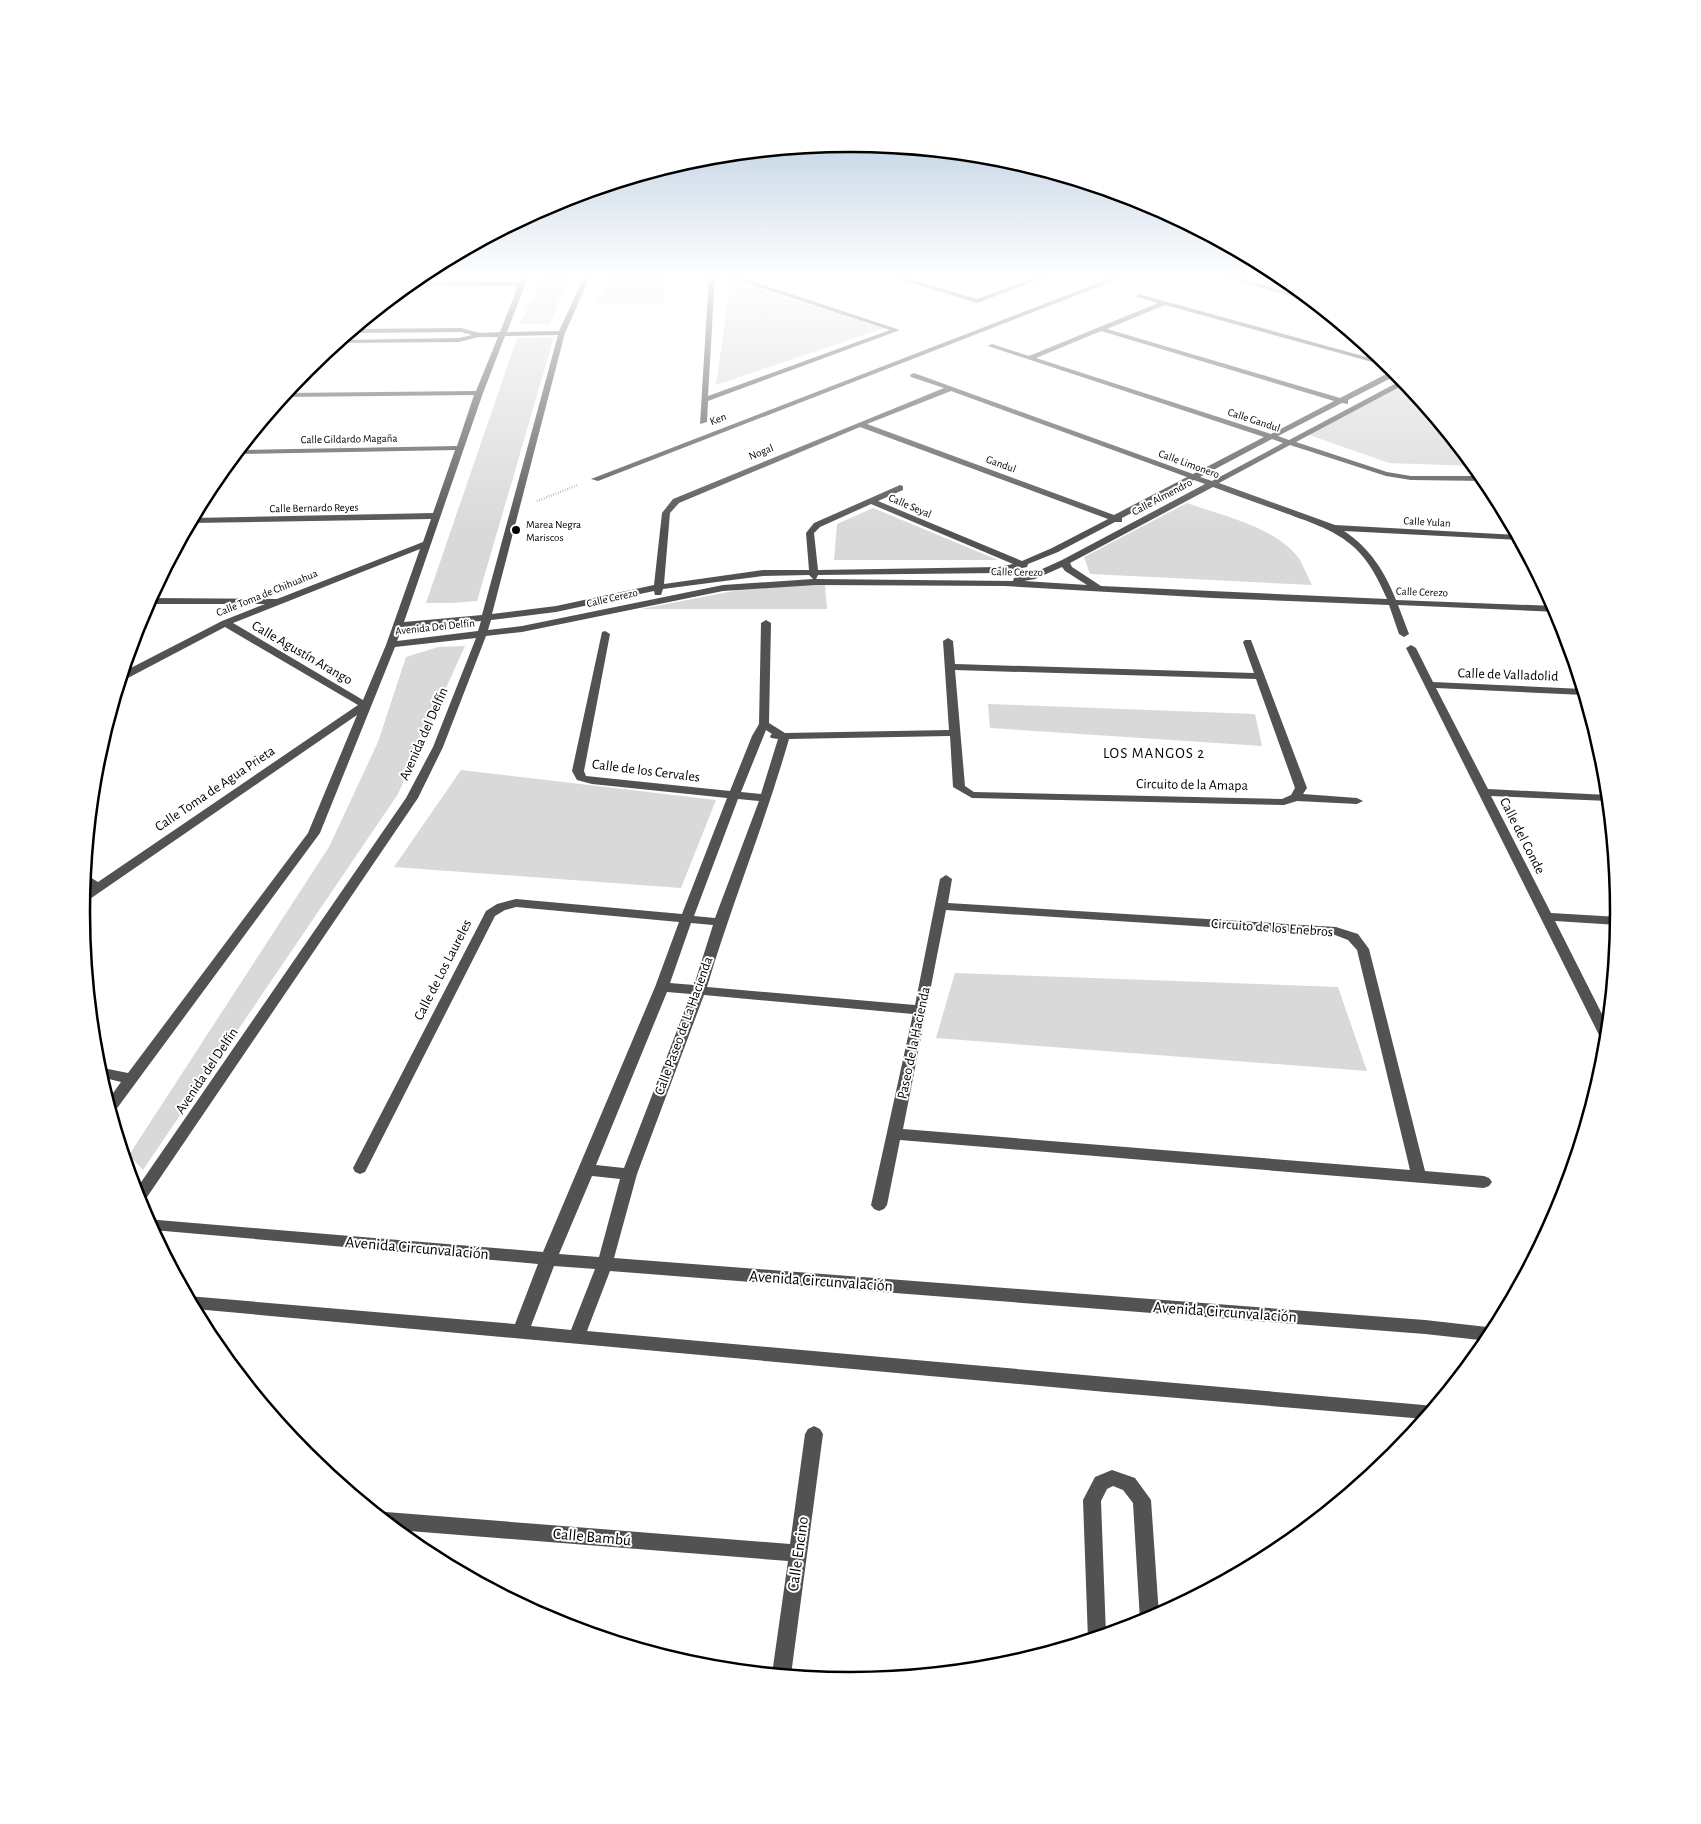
<svg xmlns="http://www.w3.org/2000/svg" width="1701" height="1824" font-family="'Alegreya Sans',sans-serif">
<rect width="100%" height="100%" fill="#fff"/>
<g fill="#d9d9d9">
<polygon points="543,275 568,275 550,324 520,324"/>
<polygon points="610,275 667,275 663,304 597,304"/>
<polygon points="731,280 884,328 716,385"/>
<polygon points="554,337 477,601 452,603 426,603 517,338"/>
<polygon points="1406,383 1475,466 1389,463 1309,435"/>
<path d="M 1187,503 C 1222,516 1278,527 1300,560 C 1304,568 1308,577 1312,585 L 1090,574 L 1084,557 Z"/>
<polygon points="873,508 998,560 834,560 837,524"/>
<polygon points="825,585 827,609 641,609 759,586"/>
<polygon points="465,646 398,794 143,1170 129,1155 329,847 378,742 406,657 438,647"/>
<polygon points="988,704 1255,714 1262,746 990,728"/>
<polygon points="461,770 716,800 681,888 394,867"/>
<polygon points="955,973 1338,987 1367,1071 936,1038"/>
</g>
<g fill="none" stroke-linecap="round" stroke-linejoin="round">
<polyline stroke="#747474" stroke-width="2.5" stroke-dasharray="0.5 2" stroke-linecap="butt" points="537,501 578,485"/>
<g fill="#525252" fill-rule="evenodd">
<path d="M 523,275 L 529,275 L 507,332 L 559,331 L 585,275 L 591,275 L 565,333 L 492,614 L 556,606 L 654,585 L 662,513 L 673,499 L 944,388 L 911,377 L 910,375 L 914,373 L 1193,474 L 1264,437 L 988,346 L 992,344 L 1029,356 L 1158,303 L 1137,297 L 1137,295 L 1139,294 L 1388,363 L 1394,368 L 1165,305 L 1107,329 L 1340,398 L 1394,370 L 1399,374 L 1348,400 L 1348,404 L 1342,403 L 1278,436 L 1289,440 L 1404,379 L 1407,383 L 1296,442 L 1387,472 L 1411,476 L 1483,476 L 1487,481 L 1411,480 L 1386,476 L 1290,445 L 1219,483 L 1335,525 L 1517,535 L 1520,540 L 1344,531 C 1370,548 1385,572 1396,600 L 1555,606 L 1558,612 L 1398,605 L 1409,634 L 1404,637 L 1399,634 L 1389,605 L 1213,598 L 1005,586 L 816,585 L 723,591 L 522,632 L 486,636 L 443,747 L 418,798 L 143,1203 L 139,1204 L 135,1191 L 406,798 L 433,747 L 476,638 L 395,647 L 320,833 L 115,1111 L 111,1112 L 108,1100 L 121,1082 L 101,1077 L 98,1067 L 128,1073 L 308,833 L 357,715 L 87,901 L 83,902 L 83,892 L 89,888 L 84,883 L 85,874 L 98,882 L 358,705 L 225,627 L 126,679 L 121,680 L 123,672 L 222,621 L 265,604 L 147,604 L 150,598 L 277,599 L 423,542 L 431,519 L 190,523 L 193,518 L 433,513 L 455,450 L 236,454 L 240,450 L 457,446 L 474,395 L 283,397 L 286,393 L 476,391 L 498,337 L 479,337 L 459,342 L 337,343 L 341,340 L 459,338 L 472,335 L 461,332 L 350,333 L 354,329 L 461,328 L 480,333 L 500,332 L 518,286 L 407,285 L 411,282 L 520,282 ZM 1101,331 L 1334,401 L 1271,434 L 1036,358 ZM 558,335 L 482,615 L 404,622 L 483,393 L 505,336 ZM 951,391 L 1187,477 L 1114,515 L 867,424 ZM 860,427 L 1108,519 L 1052,548 L 1022,561 L 878,501 L 903,490 L 903,486 L 900,485 L 814,523 L 806,533 L 809,570 L 763,570 L 664,584 L 670,513 L 679,503 ZM 1272,439 L 1283,443 L 1212,481 L 1200,477 ZM 1194,480 L 1205,484 L 1062,560 L 1029,575 L 1014,578 L 1013,581 L 816,579 L 818,575 L 999,573 L 1027,567 L 1028,564 L 1058,552 L 1115,522 L 1122,522 L 1122,518 ZM 1213,487 C 1237,496 1261,504 1285,513 C 1341,533 1363,542 1387,599 L 1101,586 L 1072,567 L 1070,563 ZM 871,504 L 1013,564 L 999,567 L 818,570 L 814,533 L 820,527 ZM 420,549 L 386,645 L 363,700 L 233,623 ZM 1062,567 L 1065,571 L 1087,585 L 1024,581 L 1035,579 ZM 809,575 L 813,579 L 723,585 L 522,626 L 488,630 L 491,620 L 556,612 L 654,591 L 655,595 L 661,595 L 663,589 L 763,576 ZM 481,621 L 478,631 L 397,641 L 402,628 Z"/>
<polygon points="709,275 715,275 708,396 890,330 722,275 733,275 900,330 708,401 707,422 700,424"/>
<polygon points="886,275 897,275 977,299 1042,275 1052,275 977,303"/>
<polygon points="1119,275 1129,275 598,481 591,479"/>
<polygon points="1215,275 1227,275 1308,297 1313,302"/>
<path d="M 766,620 L 771,623 L 769,723 L 785,733 L 949,730 L 943,641 L 948,638 L 953,641 L 955,664 L 1254,673 L 1243,642 L 1245,640 L 1251,640 L 1307,788 L 1303,794 L 1357,798 L 1363,801 L 1357,804 L 1297,801 L 1284,805 L 972,798 L 953,787 L 950,736 L 789,739 C 765,823 732,903 707,987 L 915,1005 L 940,879 L 946,875 L 952,879 L 948,903 L 1336,927 L 1358,934 L 1369,949 L 1425,1171 L 1484,1176 L 1489,1178 L 1492,1182 L 1489,1186 L 1484,1188 L 900,1140 L 887,1205 L 884,1209 L 879,1211 L 874,1209 L 871,1205 L 913,1014 L 704,995 L 637,1174 L 614,1258 L 1425,1320 L 1496,1328 L 1489,1341 L 1425,1334 L 610,1271 L 587,1331 L 1435,1406 L 1425,1419 L 1106,1392 L 195,1309 L 188,1296 L 515,1324 L 538,1264 L 153,1230 L 146,1219 L 543,1252 L 655,987 L 679,922 L 516,907 L 505,910 L 495,916 L 365,1172 L 360,1174 L 355,1172 L 353,1168 L 486,911 L 497,904 L 516,899 L 682,914 L 727,798 L 592,784 L 577,780 L 572,771 L 602,632 L 605,631 L 610,634 L 584,771 L 586,776 L 730,791 L 752,736 L 759,724 L 761,623 ZM 955,670 L 1256,679 L 1295,788 L 1291,795 L 1282,799 L 974,792 L 965,786 ZM 766,730 L 772,734 L 770,736 L 771,738 L 778,739 L 761,794 L 741,792 ZM 738,799 L 759,801 L 715,918 L 694,916 ZM 946,910 L 1335,935 L 1348,940 L 1357,950 L 1410,1170 L 903,1129 ZM 691,923 L 713,925 L 694,985 L 670,983 ZM 667,992 L 691,994 L 624,1168 L 596,1165 ZM 592,1176 L 620,1179 L 599,1257 L 559,1254 ZM 554,1266 L 595,1269 L 571,1330 L 531,1326 Z"/>
<polygon points="1411,645 1416,648 1433,682 1583,689 1584,695 1436,688 1488,789 1608,795 1609,801 1491,796 1551,913 1619,917 1618,925 1555,921 1608,1026 1607,1042 1602,1040 1600,1037 1406,648"/>
<polygon points="814,1426 820,1429 823,1434 791,1675 772,1674 788,1561 397,1530 379,1516 386,1512 790,1544 805,1434 808,1429"/>
<polygon points="1112,1470 1135,1478 1151,1500 1159,1615 1142,1624 1140,1620 1133,1503 1123,1490 1113,1486 1107,1489 1101,1501 1106,1635 1088,1640 1083,1500 1095,1477"/>
</g>
</g>
<linearGradient id="sky" x2="0" y2="1"><stop stop-color="#8baccb"/><stop offset="0.52" stop-color="#fff"/><stop offset="1" stop-color="#fff" stop-opacity="0"/></linearGradient>
<rect width="1701" height="531" fill="url(#sky)"/>
<circle fill="#000" stroke="#fff" stroke-width="2" cx="516" cy="530" r="5"/>
<g text-anchor="middle" dominant-baseline="central" stroke-width="4" stroke-linejoin="round" paint-order="stroke">
<g font-size="11" fill="#000" stroke="#fff">
<text transform="translate(718 419) rotate(-21)">Ken</text>
<text transform="translate(1254 420) rotate(18)">Calle Gandul</text>
<text transform="translate(349 439) rotate(-1)">Calle Gildardo Magaña</text>
<text transform="translate(761 452) rotate(-22)">Nogal</text>
<text transform="translate(1001 464) rotate(20)">Gandul</text>
<text transform="translate(1189 464) rotate(20)">Calle Limonero</text>
<text transform="translate(1162 497) rotate(-28)">Calle Almendro</text>
<text transform="translate(910 506) rotate(23)">Calle Seyal</text>
<text transform="translate(314 508) rotate(-1)">Calle Bernardo Reyes</text>
<text transform="translate(1427 522) rotate(3)">Calle Yulan</text>
<text transform="translate(1017 572) rotate(1)">Calle Cerezo</text>
<text transform="translate(1422 592) rotate(2)">Calle Cerezo</text>
<text transform="translate(267 593) rotate(-22)">Calle Toma de Chihuahua</text>
<text transform="translate(612 598) rotate(-13)">Calle Cerezo</text>
<text transform="translate(435 627) rotate(-6)">Avenida Del Delfín</text>
</g>
<g font-size="11" fill="#000" stroke="#fff" text-anchor="start">
<text x="526" y="524">Marea Negra<tspan x="526" dy="13">Mariscos</tspan></text>
</g>
<g font-size="14" fill="#000" stroke="#fff">
<text transform="translate(302 653) rotate(30)">Calle Agustín Arango</text>
<text transform="translate(1508 675) rotate(2)">Calle de Valladolid</text>
<text transform="translate(424 734) rotate(-66)">Avenida del Delfín</text>
<text transform="translate(646 771) rotate(7)">Calle de los Cervales</text>
<text transform="translate(1192 785) rotate(1)">Circuito de la Amapa</text>
<text transform="translate(215 789) rotate(-34)">Calle Toma de Agua Prieta</text>
<text transform="translate(1522 836) rotate(63)">Calle del Conde</text>
<text transform="translate(1272 928) rotate(4)">Circuito de los Enebros</text>
<text transform="translate(443 970) rotate(-63)">Calle de Los Laureles</text>
<text transform="translate(684 1026) rotate(-70)">Calle Paseo de La Hacienda</text>
<text transform="translate(914 1043) rotate(-78)">Paseo de la Hacienda</text>
<text transform="translate(207 1071) rotate(-56)">Avenida del Delfín</text>
</g>
<g font-size="15" letter-spacing="1" fill="#000" stroke="#fff">
<text x="1154" y="753">LOS MANGOS 2</text>
</g>
<g font-size="16" fill="#000" stroke="#fff">
<text transform="translate(417 1248) rotate(5)">Avenida Circunvalación</text>
<text transform="translate(821 1281) rotate(4)">Avenida Circunvalación</text>
<text transform="translate(1225 1312) rotate(4)">Avenida Circunvalación</text>
<text transform="translate(592 1537) rotate(5)">Calle Bambú</text>
<text transform="translate(798 1554) rotate(-82)">Calle Encino</text>
</g>
</g>
<path d="M0 0H1701V1824H0ZM90 912a760 760 0 1 1 1520 0a760 760 0 1 1-1520 0Z" fill="#fff" fill-rule="evenodd"/>
<path fill="none" stroke="#000" stroke-width="2.5" d="M90 912a760 760 0 1 1 1520 0a760 760 0 1 1-1520 0Z"/>
</svg>
